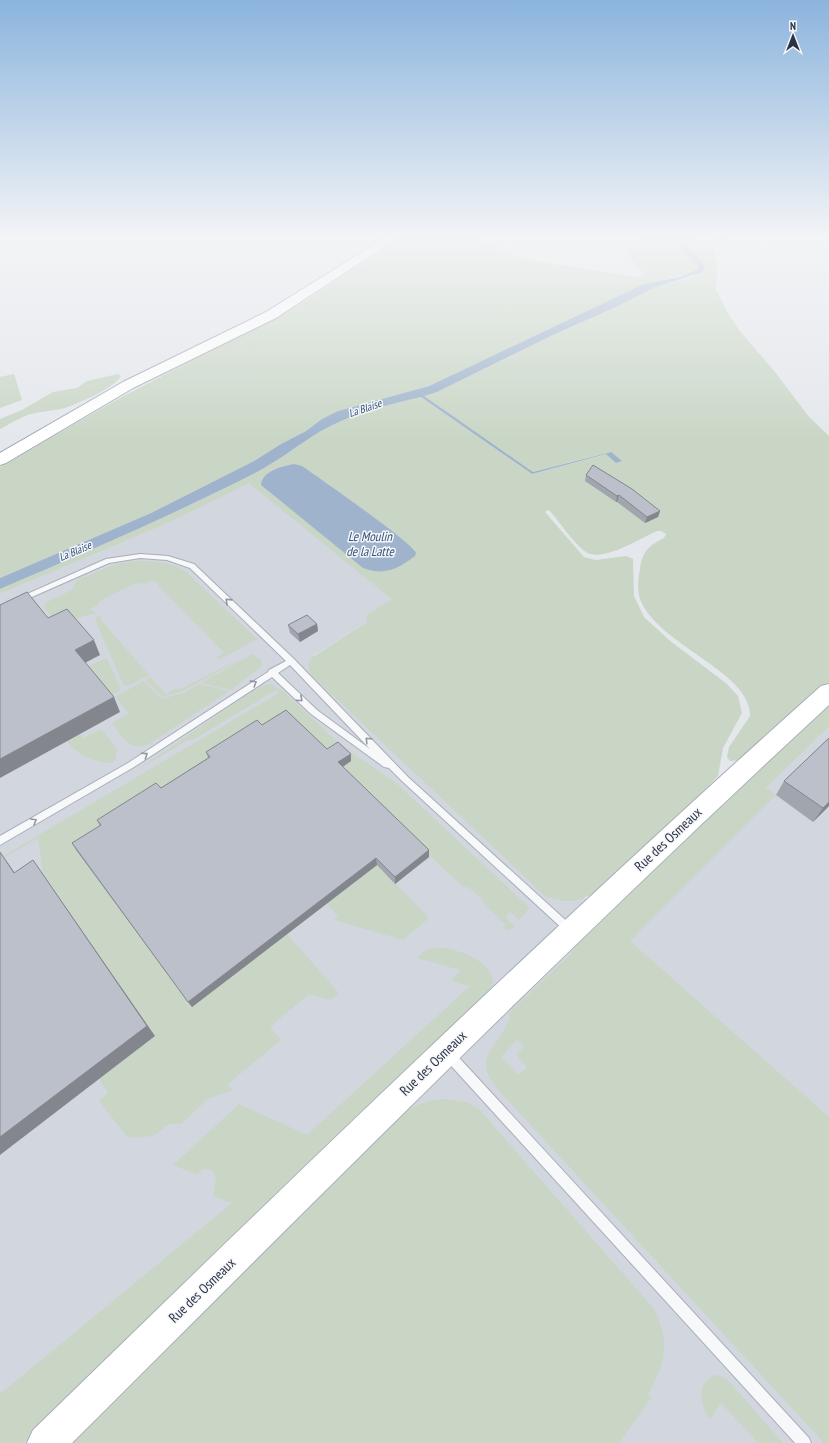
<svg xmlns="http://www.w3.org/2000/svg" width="829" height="1443" font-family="'PT Sans Narrow',sans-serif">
<rect width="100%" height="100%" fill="#e4e7ec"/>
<polygon fill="#d2d6de" points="249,482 391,599 367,614 367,622 313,656 620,929 829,727 829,1443 0,1443 0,594 164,525"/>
<g fill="#c9d6c5" fill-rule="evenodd">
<path d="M 402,237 L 477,237 L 503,251 L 525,259 L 636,277 L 645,275 C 640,269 631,261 629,255 C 621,232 660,237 671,237 L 699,268 L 685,275 L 644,284 L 429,386 L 338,411 L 322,419 L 306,431 L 281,444 L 254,461 L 151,513 L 0,578 L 0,467 L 118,399 L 299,305 Z"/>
<path d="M 681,237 C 689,237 695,240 703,240 C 712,240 722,237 732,237 L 719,242 L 714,247 L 717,263 L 716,289 L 729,315 L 739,330 L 775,372 L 809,417 L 829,436 L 829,682 L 753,750 L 740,760 L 730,761 L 727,757 L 729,747 L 750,716 C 752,672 657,645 640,599 C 637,590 638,579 640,569 C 642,552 649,545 664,538 L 666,534 L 661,531 L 657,531 C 641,538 602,563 586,552 C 574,544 559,521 549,510 L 545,512 L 584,557 L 596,560 L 626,556 L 633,559 L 634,596 L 644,617 L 669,640 L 727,684 L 738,696 L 742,713 L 723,748 L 718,776 L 691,804 L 595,894 L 573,901 L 564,901 L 546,897 L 311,675 L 308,665 L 311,658 L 367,622 L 367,614 L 391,599 L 249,483 L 164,525 L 0,594 L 0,589 C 87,552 173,515 257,472 C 280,460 299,444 321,431 C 353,413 386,404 421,397 L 532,474 L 607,454 L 616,463 L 621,461 L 610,452 L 533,472 L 423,396 L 437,392 L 555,334 L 616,307 L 654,288 L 695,276 L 704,265 Z"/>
<polygon points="14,374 22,400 0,408 0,377"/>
<path d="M 118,374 L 121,376 C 116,387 77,404 65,408 C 54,411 42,411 31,414 C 20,417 10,424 0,429 L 0,419 L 22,410 L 53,392 L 77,388 L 87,381 Z"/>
<path d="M 136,561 C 153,561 169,562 184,570 L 257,639 L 219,660 L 217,657 L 224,653 L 153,580 L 146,584 L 136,583 L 101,600 L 98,605 L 90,609 L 97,613 L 80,617 L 63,629 L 45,609 L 44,605 L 47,602 L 72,590 L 77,580 L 116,564 Z"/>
<polygon points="99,615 102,618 100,619 149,675 128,686 124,686 95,620"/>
<polygon points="253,654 261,660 262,666 231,690 201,683"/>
<polygon points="246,656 183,691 162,697 146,680 150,677 166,694 176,688 178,690"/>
<polygon points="107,658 120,687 119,691 108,697 84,668"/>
<path d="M 144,681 L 161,699 L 184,693 L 199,684 L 229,691 L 149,744 C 130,752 122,737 112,723 L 129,714 L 115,697 Z"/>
<path d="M 271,684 L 283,691 L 342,746 L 395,782 L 530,908 L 519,920 L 510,912 L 505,917 L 515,927 L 508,930 L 503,928 L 506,925 L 483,903 L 484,901 L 467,886 L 464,888 L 339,769 L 339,749 L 287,934 L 339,993 L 331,1000 L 309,994 L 270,1027 L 281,1040 L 228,1084 L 232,1090 L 208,1099 L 181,1124 C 167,1123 166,1127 156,1134 C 149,1138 135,1137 128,1138 L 99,1101 L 108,1093 L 99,1079 L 154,1036 L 43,873 L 38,838 L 0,860 L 0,858 L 279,693 L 276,690 L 193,740 L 188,740 L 137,770 L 254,690 L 265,685 Z"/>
<path d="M 829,701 L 829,727 L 766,788 L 776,795 L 630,941 L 829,1117 L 829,1443 L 824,1443 L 501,1093 C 478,1065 484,1060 502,1033 C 505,1028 507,1023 510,1019 L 509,1013 L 571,954 L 578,940 ZM 517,1040 L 524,1047 L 516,1055 L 527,1067 L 519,1075 L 501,1057 Z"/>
<path d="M 102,729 L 117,749 L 115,760 L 110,763 C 95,763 76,754 67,741 L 80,734 L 83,738 Z"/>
<polygon points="377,865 429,918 403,940 334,920 338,916 326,903"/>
<path d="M 438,947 C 461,949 507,966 489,996 L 23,1443 L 0,1443 L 0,1394 L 232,1203 L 213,1196 L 216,1178 L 212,1170 L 203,1169 L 197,1175 L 173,1165 L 239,1104 L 307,1135 L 470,986 L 451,981 L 460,970 L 417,958 L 426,950 Z"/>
<path d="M 443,1099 L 467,1102 L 479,1109 L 654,1309 C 670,1340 666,1364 648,1394 L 651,1398 L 619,1443 L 58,1443 L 391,1121 C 408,1108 422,1101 443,1099 Z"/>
<path d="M 714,1375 L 721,1376 L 729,1381 L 783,1443 L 758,1443 L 721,1403 L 710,1420 C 701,1405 695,1385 714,1375 Z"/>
</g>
<g fill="#9fb4cc">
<path d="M 671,237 L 681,237 L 704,265 L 705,268 L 702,272 L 654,288 L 616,307 L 555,334 L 437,392 L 424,396 L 533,472 L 611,452 L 622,461 L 616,463 L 606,454 L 532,474 L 421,397 C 386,405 353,413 321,431 C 299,444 280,460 257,472 C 173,515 87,552 0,589 L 0,578 L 151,513 L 254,461 L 281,444 L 306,431 L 322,419 L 338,411 L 429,386 L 644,284 L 680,277 L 698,269 L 697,265 L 691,260 Z"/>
<path d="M 294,464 L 302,466 C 319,478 412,542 416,553 L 415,556 C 398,569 384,576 363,568 L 261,485 C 262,471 283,466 294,464 Z"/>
</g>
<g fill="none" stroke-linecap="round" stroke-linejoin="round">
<polyline stroke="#9fb4cc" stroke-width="2.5" points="685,249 695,237"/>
<defs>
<g id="service">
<path d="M 140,554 L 168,556 L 194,564 L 294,659 L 408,777 L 572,926 L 574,929 L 572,932 L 569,933 L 566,932 L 402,781 L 389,768 L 384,767 L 311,714 L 272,677 L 134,767 L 0,845 L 0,836 L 128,763 L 268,672 L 269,670 L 286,661 L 190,568 L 167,560 L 140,558 L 109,563 L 0,611 L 0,606 L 106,559 ZM 290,665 L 370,749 L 317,710 L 278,673 Z"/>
<polygon points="448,1049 452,1050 809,1438 811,1443 795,1443 444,1058 443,1054 444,1050"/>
</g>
<path id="secondary" d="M 829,684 L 829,705 C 570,944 322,1194 72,1443 L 27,1443 L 33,1430 C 292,1178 551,927 821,686 Z"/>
<polygon id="primary" points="386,237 399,237 276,318 133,388 6,463 0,465 0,453 123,382 266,312"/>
</defs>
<use href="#service" stroke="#a9aeb7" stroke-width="2"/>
<use href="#secondary" stroke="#a9aeb7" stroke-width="2"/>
<use href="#primary" stroke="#a3abb8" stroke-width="2"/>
<use href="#service" fill="#f7f8fa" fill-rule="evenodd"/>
<use href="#secondary" fill="#fff" fill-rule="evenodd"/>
<use href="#primary" fill="#fff" fill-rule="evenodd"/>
</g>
<g fill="#a1a5ae">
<polygon points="586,475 660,511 658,517 645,523 617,502 616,502 585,481"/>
<polygon points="317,624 318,631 300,642 290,633 288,625"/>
<polygon points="262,725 327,749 351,754 351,761 343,767 429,850 429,857 395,884 377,865 192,1007 76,850 72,843 100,826 97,820 161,788 208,758 206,752"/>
<polygon points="829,738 829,806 813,822 776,795 784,781"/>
</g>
<g fill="#83868d">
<polygon points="619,495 617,502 616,502 617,496"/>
<polygon points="660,511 658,517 645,523 647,517"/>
<polygon points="317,624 318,631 300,642 298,634"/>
<polygon points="94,640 100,655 81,665 75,650"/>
<polygon points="114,697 120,712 0,778 0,759"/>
<polygon points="351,754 351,761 339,769 338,762"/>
<polygon points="829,802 829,806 813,822 823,808"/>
<polygon points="429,850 429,857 395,884 395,877"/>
<polygon points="0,852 8,863 23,885 14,873"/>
<polygon points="376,858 377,865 192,1007 188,1002"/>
<polygon points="42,873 155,1036 0,1155 0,1137"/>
</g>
<g fill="#bbc0ca" stroke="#83868d">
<polygon points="593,465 632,489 660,511 647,517 619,495 617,496 586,475"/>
<polygon points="27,592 48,618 67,609 94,640 75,650 114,697 0,759 0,605"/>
<polygon points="307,615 317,624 298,634 288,625"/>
<polygon points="286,710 327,749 338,742 351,754 338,762 429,850 395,877 376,858 188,1002 72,843 101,825 97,820 156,783 161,788 210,757 206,752 257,720 262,725"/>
<polygon points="829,738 829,802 823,808 784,781"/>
<polygon points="0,852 14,873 33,860 147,1026 0,1137"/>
</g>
<defs><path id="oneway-chevron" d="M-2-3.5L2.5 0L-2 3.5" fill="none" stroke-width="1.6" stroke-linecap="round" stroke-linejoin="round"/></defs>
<g stroke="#9196a0">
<use href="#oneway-chevron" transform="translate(228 601) rotate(-136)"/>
<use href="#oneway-chevron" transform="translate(254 683) rotate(-32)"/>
<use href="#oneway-chevron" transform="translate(300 699) rotate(43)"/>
<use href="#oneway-chevron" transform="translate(368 740) rotate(-134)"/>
<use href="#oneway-chevron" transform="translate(145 755) rotate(-34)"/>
<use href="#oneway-chevron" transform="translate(34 821) rotate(-30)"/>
</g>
<linearGradient id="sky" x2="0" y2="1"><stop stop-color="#8bb4dd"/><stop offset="0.54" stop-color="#f3f4f6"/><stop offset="1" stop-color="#f3f4f6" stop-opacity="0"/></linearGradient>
<rect width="829" height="439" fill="url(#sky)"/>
<g text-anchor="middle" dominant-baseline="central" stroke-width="3" stroke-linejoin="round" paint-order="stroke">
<g font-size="11" font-style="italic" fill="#34527a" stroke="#f4f6f9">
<text transform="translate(365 408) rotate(-19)">La Blaise</text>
<text transform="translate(75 551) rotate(-23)">La Blaise</text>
</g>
<g font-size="13" font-style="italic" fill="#34527a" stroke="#f4f6f9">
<text x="370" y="536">Le Moulin<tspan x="370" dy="15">de la Latte</tspan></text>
</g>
<g font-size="14" fill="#2b3445" stroke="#f4f6f9">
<text transform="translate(668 839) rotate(-43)">Rue des Osmeaux</text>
<text transform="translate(433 1063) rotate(-44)">Rue des Osmeaux</text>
<text transform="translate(202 1290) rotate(-44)">Rue des Osmeaux</text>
</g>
</g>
<g transform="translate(793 36)" stroke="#f4f6f9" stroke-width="3" paint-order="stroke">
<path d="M0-3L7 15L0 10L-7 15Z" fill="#2b3445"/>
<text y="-6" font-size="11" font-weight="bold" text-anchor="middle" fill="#2b3445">N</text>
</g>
</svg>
